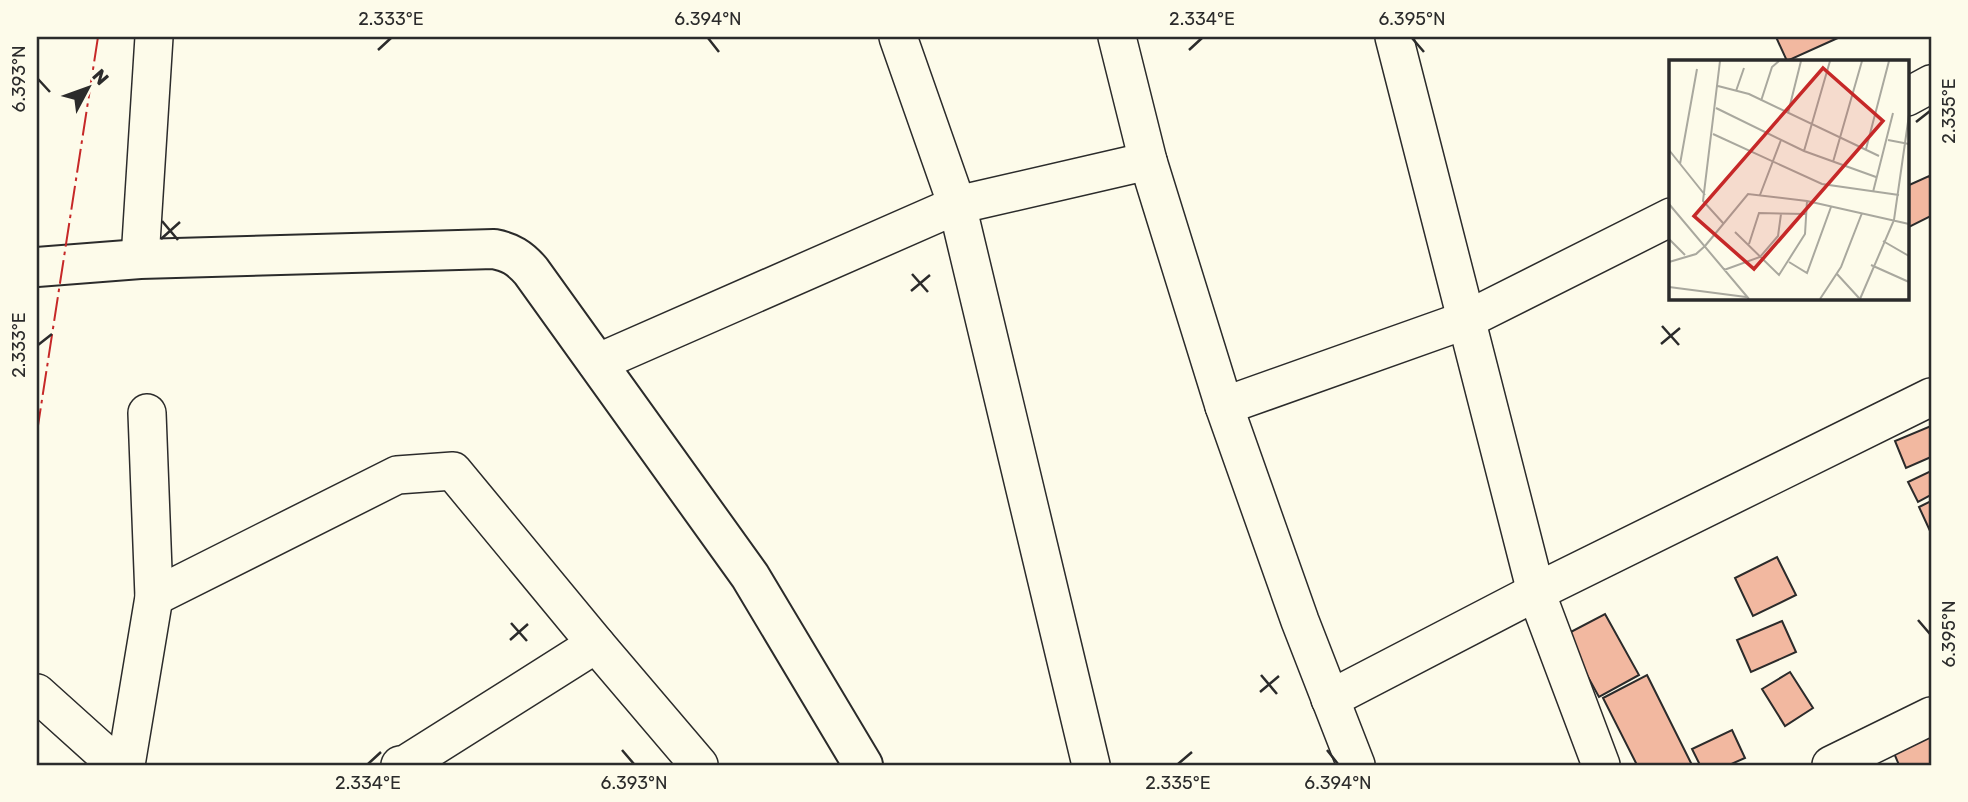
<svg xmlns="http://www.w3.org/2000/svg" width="1968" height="802" font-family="Rubik,sans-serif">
<rect width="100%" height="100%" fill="#fdfbea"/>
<g fill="#f2b8a0" stroke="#2b2b2b" stroke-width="2">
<polygon points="1776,37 1840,37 1787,61"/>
<polygon points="1929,176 1931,181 1931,216 1907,228 1907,186"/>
<polygon points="1931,426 1931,457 1906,468 1895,441"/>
<polygon points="1931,471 1931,495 1918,502 1908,482"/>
<polygon points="1931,501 1931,533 1919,507"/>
<polygon points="1777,557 1796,595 1753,616 1735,578"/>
<polygon points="1605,614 1639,675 1599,697 1565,635"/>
<polygon points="1782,621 1796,652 1751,672 1737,640"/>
<polygon points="1790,672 1813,708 1785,726 1762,689"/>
<polygon points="1647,675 1692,765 1637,765 1603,698"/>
<polygon points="1931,729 1931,765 1899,765 1891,746"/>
<polygon points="1732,730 1745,758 1729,765 1700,765 1692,749"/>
</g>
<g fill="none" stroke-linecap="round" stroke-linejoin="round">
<defs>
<g id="minor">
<polyline points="898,37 957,205 1091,765"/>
<polyline points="1117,37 1148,161 1224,406 1300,621 1356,765"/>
<polyline points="1394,37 1536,592 1601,765"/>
<polyline points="1907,97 1931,84"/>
<polyline points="140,259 154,37"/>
<polyline points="597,363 957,205 1148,161"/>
<polyline points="1224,406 1466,320 1671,217"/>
<polyline points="154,597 397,475 453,471 596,644 699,765"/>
<polyline points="37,693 117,765"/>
<polyline points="1330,699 1536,592 1931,397"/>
<polyline points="126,765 154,597 147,413"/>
<polyline points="400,765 406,764 596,644"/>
<polyline points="1831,765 1931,716"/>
</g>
<path id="major" d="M 37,267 L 140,259 L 494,249 C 510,252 520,258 531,271 L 750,576 L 863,765"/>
</defs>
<use href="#minor" stroke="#2b2b2b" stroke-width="40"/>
<use href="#major" stroke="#2b2b2b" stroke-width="42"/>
<use href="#minor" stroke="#fdfbea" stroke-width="37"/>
<use href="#major" stroke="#fdfbea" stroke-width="38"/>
<polyline stroke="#c62828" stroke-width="2" stroke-dasharray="24 5 3.5 5" stroke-linecap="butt" points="37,432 98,37"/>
</g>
<path fill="none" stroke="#2b2b2b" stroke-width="2.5" d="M 708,38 L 719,52M 1412,38 L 1424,52M 378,50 L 391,38M 1189,50 L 1202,38M 38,79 L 50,92M 1916,122 L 1930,111M 162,221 L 178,240M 161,239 L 180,222M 912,274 L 928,292M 911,291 L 930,275M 1662,326 L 1679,345M 1661,344 L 1680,328M 38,345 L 52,334M 1918,620 L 1930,634M 511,623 L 527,641M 510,640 L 528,624M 1261,675 L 1277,694M 1260,692 L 1279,676M 622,750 L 634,764M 1327,750 L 1338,764M 368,764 L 381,752M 1178,764 L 1192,752"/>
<g transform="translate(1669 60)">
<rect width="240" height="240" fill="#fdfbea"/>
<path fill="none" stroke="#a9a89e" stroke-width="2" d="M 51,1 L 34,141 L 54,163M 49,26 L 80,34 L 210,96M 67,31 L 75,8M 92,41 L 103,7 L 110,1M 47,48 L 135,91 L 207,117M 119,53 L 132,1M 44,74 L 153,124 L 230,135M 219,80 L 240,84M 197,89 L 220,1M 0,90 L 36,135M 135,91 L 161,1M 164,102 L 193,1M 11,104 L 28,9M 204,132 L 224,53M 91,135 L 112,80M 0,144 L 80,239M 66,172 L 110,215 L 136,174 L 138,141M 0,179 L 16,195M 214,181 L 240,196M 80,184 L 90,153 L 137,154M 36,186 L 79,134 L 138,141 L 240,164M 0,202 L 27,194 L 36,186M 120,202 L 138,213 L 162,147M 202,205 L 240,222M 55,210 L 91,197 L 109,176 L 112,154M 168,214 L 190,238M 0,227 L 77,237M 151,239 L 172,207 L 193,153M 191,239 L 225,160 L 240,55"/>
<path fill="#c62828" fill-opacity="0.15" stroke="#c62828" stroke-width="3.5" d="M 154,8 L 214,61 L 85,209 L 25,156 Z"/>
<rect width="240" height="240" fill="none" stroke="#2b2b2b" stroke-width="3.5"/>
</g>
<rect width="1968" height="802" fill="none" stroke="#fdfbea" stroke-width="77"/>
<g transform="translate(88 88) rotate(49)" stroke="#fdfbea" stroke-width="5" paint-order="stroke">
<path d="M0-5L12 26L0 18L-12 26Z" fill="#2b2b2b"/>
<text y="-10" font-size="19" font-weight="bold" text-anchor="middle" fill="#2b2b2b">N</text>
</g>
<rect x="38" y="38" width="1892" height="726" fill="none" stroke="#2b2b2b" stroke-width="2.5"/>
<g font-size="18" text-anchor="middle" fill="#2b2b2b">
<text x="391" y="25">2.333°E</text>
<text x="708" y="25">6.394°N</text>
<text x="1202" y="25">2.334°E</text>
<text x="1412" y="25">6.395°N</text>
<text transform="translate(19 79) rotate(-90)" y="6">6.393°N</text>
<text transform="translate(1949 111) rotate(-90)" y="6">2.335°E</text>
<text transform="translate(19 345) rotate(-90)" y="6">2.333°E</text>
<text transform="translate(1949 634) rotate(-90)" y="6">6.395°N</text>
<text x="368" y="789">2.334°E</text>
<text x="634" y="789">6.393°N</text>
<text x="1178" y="789">2.335°E</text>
<text x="1338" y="789">6.394°N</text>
</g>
</svg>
